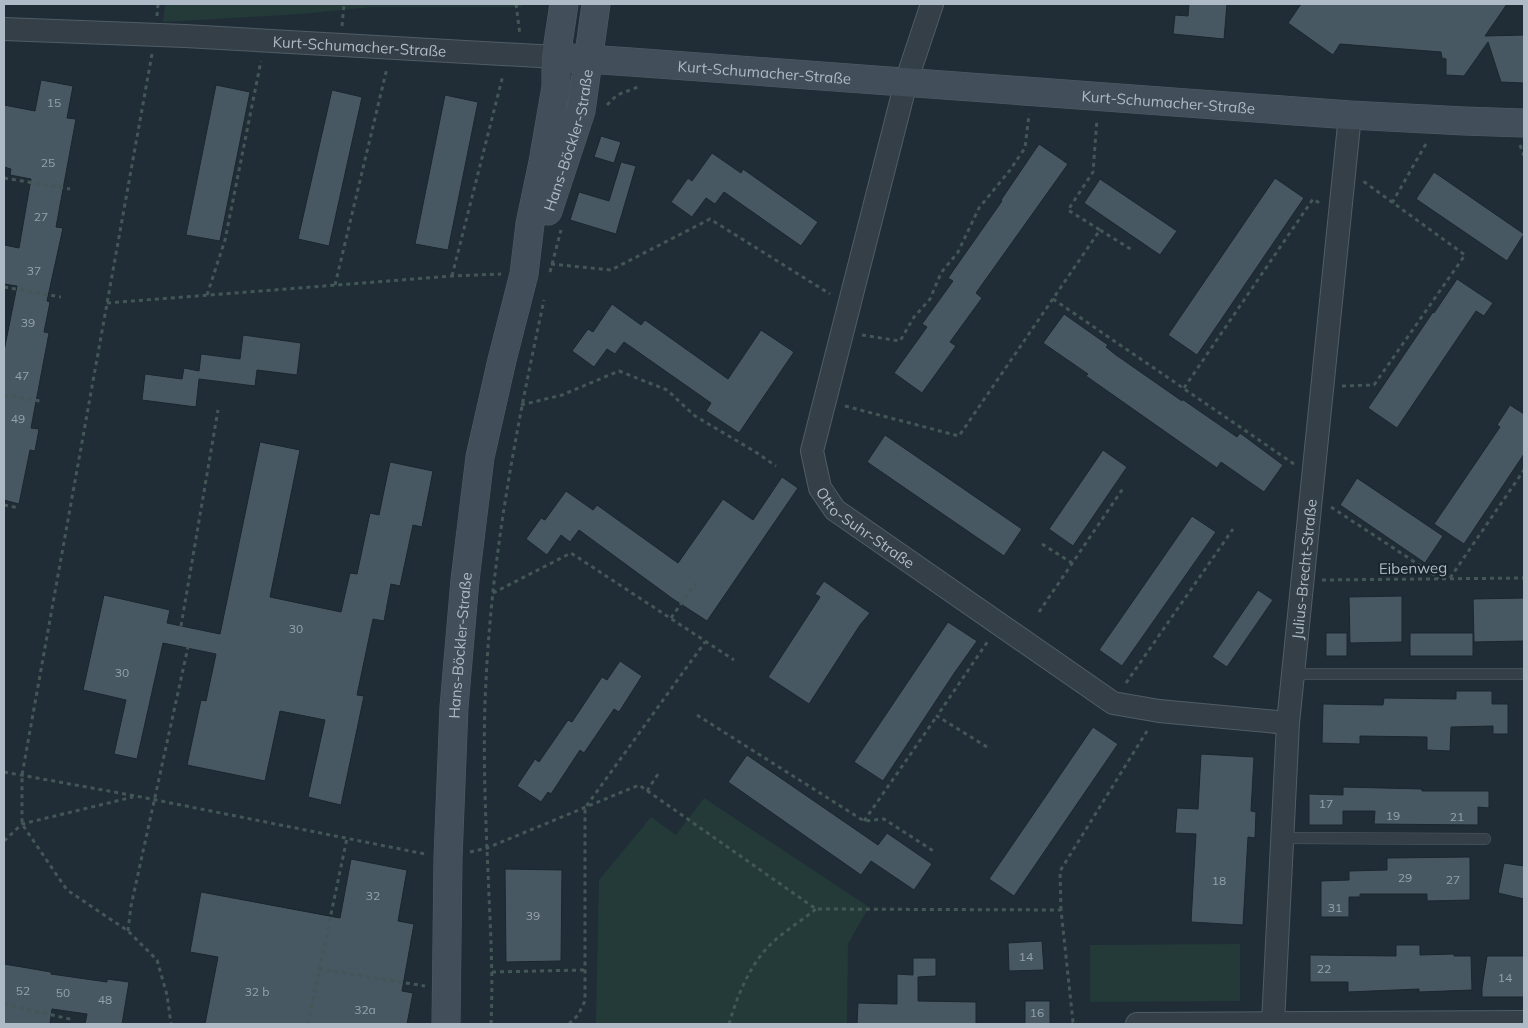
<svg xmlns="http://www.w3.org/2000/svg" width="1528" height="1028" font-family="Mulish,sans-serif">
<rect width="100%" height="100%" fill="#202d37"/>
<g fill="#233a39">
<polygon points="165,4 522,4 521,7 372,7 301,14 163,22"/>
<polygon points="704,798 869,907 848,944 847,1024 596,1024 599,880 651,817 676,835"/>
<polygon points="1240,944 1240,1001 1090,1002 1090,945"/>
</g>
<g fill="#485863" stroke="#1b262e">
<polygon points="1189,4 1227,4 1224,39 1173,34 1175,15 1188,16"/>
<polygon points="1301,4 1507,4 1485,36 1524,35 1524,83 1501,82 1488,42 1464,76 1446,75 1446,59 1442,58 1441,52 1340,44 1333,55 1288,23"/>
<polygon points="41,80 73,86 67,118 76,119 56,227 63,228 47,301 50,302 44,332 49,333 31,428 39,429 35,451 30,450 19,504 4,500 4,351 17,286 4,284 4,245 19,248 31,179 10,175 11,169 4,167 4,105 35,111"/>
<polygon points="216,85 250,92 220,241 186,235"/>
<polygon points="332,90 362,97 329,246 298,239"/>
<polygon points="445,95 478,102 448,250 415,244"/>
<polygon points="601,136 621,142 614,163 594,157"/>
<polygon points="1039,144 1068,164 976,293 982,298 950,342 956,346 922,393 894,373 927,327 922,324 953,281 948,278 1002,201 1001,200"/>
<polygon points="712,153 741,173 743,169 818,222 801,246 724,192 715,204 706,198 692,217 671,202 688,178 692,181"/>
<polygon points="621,162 636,166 616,234 570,220 579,192 609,201"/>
<polygon points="1434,172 1524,234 1507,261 1416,199"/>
<polygon points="1275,178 1304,198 1197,355 1168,335"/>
<polygon points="1100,179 1177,231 1160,255 1084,203"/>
<polygon points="1457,279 1493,303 1484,316 1476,311 1397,428 1368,408 1433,312 1434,313"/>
<polygon points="612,304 641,325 645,320 728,379 761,330 794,352 739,433 706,411 711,403 624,342 615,354 607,349 594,367 572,351 588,329 593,332"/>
<polygon points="1064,314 1108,345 1106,347 1116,355 1182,401 1182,399 1237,437 1240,433 1283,465 1264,492 1221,462 1217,468 1086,376 1088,374 1043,343"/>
<polygon points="243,335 301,343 297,375 257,370 255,386 199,379 196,407 142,400 145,374 182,379 184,368 199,371 201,354 240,359"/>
<polygon points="1510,405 1524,414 1524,454 1464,544 1434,524 1500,427 1497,425"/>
<polygon points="885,435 1022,529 1004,556 867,462"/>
<polygon points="260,442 300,450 270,597 341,612 350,573 357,574 370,513 379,515 390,462 433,471 422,527 413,525 400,586 391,584 384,621 373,619 357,695 364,696 341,805 308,797 325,720 280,711 265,781 187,765 201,700 206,701 216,654 163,643 137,759 114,754 126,700 83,690 104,595 170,610 167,623 220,634"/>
<polygon points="1103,450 1127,467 1073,546 1049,529"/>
<polygon points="782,477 798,488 707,621 673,599 579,530 570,542 561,535 547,555 526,539 541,518 545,520 566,491 593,510 597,505 678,563 723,499 753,520"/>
<polygon points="1357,478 1443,536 1425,563 1340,505"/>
<polygon points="1192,516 1216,532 1122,666 1099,650"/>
<polygon points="824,581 870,613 860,625 809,704 768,677 820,597 815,594"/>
<polygon points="1258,590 1273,600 1227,667 1212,657"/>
<polygon points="1402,596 1402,642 1350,643 1349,597"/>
<polygon points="1524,598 1524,641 1474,642 1473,599"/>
<polygon points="948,622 977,641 955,672 883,781 854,762"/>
<rect x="1326" y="633" width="21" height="23"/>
<rect x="1410" y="633" width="63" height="23"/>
<polygon points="620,661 642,676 619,712 614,709 584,753 580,750 551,794 548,792 541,802 517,786 535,759 539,762 568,720 572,722 602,677 607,680"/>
<polygon points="1456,691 1492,691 1492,704 1508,704 1508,734 1493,734 1493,726 1451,727 1450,751 1427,750 1427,737 1360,736 1360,744 1322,743 1323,704 1383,705 1384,698 1456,699"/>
<polygon points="1093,727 1118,744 1014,896 989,879"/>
<polygon points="1201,754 1254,757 1251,811 1256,812 1255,838 1248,837 1243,925 1191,922 1196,834 1175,833 1177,808 1198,809"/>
<polygon points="747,755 878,845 887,833 932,864 914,890 871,861 861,875 728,782"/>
<polygon points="1343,787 1422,789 1422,791 1489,791 1489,808 1478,807 1478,825 1374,824 1375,811 1343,811 1343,825 1309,825 1309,794 1343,795"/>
<polygon points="1470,857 1470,900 1427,901 1427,894 1360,894 1360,897 1349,897 1349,917 1321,917 1321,881 1349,880 1349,871 1387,870 1387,858"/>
<polygon points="351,859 407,870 398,921 414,924 402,991 413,993 407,1024 205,1024 218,957 190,952 201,892 340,918"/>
<polygon points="1504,863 1524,866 1524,899 1498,893"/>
<polygon points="505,869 562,870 561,961 506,962"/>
<polygon points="1042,941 1044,970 1009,971 1008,943"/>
<polygon points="1396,945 1420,945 1420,955 1454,954 1454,956 1471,956 1472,990 1419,992 1419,989 1348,992 1348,982 1310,982 1310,955 1396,956"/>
<polygon points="1487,956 1524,956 1524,997 1482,997 1482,988"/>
<polygon points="913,958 936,958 936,976 918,977 918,1001 976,1002 976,1024 857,1024 858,1003 897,1004 897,974 913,975"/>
<polygon points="4,964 51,972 51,974 107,982 107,979 129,982 122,1024 85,1024 87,1014 52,1009 50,1024 4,1024"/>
<rect x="1025" y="1001" width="25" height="23"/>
</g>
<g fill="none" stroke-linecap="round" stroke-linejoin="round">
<defs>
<g id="lane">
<polyline points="1293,674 1524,674"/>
<polyline points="1283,838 1485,839"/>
</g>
<g id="street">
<path id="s1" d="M 932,4 L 906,82 L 812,451 L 820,488 L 835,510 L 1113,703 L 1159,711 L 1288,723"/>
<path id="s2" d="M 4,29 L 185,36 L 556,57"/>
<path id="s3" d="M 1273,1023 L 1288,723 L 1350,115"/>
<polyline points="1137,1024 1524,1022"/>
</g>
<g id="secondary">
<path id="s4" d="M 556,57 L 631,62 L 1350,115 L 1464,121 L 1524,123"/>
<path id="s5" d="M 548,211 L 581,111 L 596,4"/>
<path id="s6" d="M 446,1024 L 448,858 L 454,707 L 465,580 L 480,457 L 502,360 L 524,274 L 530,224 L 543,162 L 556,87 L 556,57 L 564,4"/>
</g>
</defs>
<use href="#lane" stroke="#515d66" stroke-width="12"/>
<use href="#street" stroke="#515d66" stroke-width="24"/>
<use href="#secondary" stroke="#515d66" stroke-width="29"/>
<g stroke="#425756" stroke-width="3" stroke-dasharray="4 4" stroke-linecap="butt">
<polyline points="516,4 520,35"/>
<polyline points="157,16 158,4"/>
<polyline points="342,26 344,4"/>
<polyline points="152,54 22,775 22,824 67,890 128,931 157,960 167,995 171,1024"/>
<polyline points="607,105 617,95 638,87"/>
<polyline points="1520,145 1524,156"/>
<polyline points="4,178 70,189"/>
<polyline points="1392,203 1427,142"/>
<polyline points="1100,230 1132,250"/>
<polyline points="551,264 611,270 710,219 830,294"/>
<polyline points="550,272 561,230"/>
<polyline points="452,276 503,75"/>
<polyline points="335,285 387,68"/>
<polyline points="4,287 61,297"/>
<polyline points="207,295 225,240 261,61"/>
<polyline points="1053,299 1294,464"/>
<polyline points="107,303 452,276 501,274"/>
<polyline points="862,335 900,341 914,317 930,299 941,273 958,252 979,208 1010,170 1025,148 1029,114"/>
<polyline points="1342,386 1374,385 1465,255 1363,181"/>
<polyline points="1184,388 1313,199 1321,204"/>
<polyline points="4,395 40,401"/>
<polyline points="521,405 562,395 619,371 667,390 695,416 754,451 776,466"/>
<polyline points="845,406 959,436 1100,230 1068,210 1093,172 1097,119"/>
<polyline points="4,505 19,508"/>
<polyline points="1331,507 1439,578"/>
<polyline points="1042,544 1072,563"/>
<polyline points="1450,578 1524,470"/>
<polyline points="1322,580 1524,578"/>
<polyline points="493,593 571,553 734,660"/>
<polyline points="1039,612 1124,487"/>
<polyline points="671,618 696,583"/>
<polyline points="181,626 218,410"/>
<polyline points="1126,683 1233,529"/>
<polyline points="697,715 864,821 884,819 935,852"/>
<polyline points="987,747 937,716 988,641"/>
<polyline points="4,772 136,796 425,854"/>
<polyline points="647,791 658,774"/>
<polyline points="864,821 937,716"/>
<polyline points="4,841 22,824 133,797"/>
<polyline points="470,852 487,848 639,785 816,909 1061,910 1073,1022 1076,1024"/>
<polyline points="1061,910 1060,871 1147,731"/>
<polyline points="128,931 131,906 188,647"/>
<polyline points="319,969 425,986"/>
<polyline points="492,972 584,970"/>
<polyline points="4,1004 74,1020"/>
<polyline points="308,1024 347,838"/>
<path d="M 491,1024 C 493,981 491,939 489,896 C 486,824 482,752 486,681 C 492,552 517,425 544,300"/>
<polyline points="569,1024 578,1015 585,1001 585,808 705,642"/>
<path d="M 729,1024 C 737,997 748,969 767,948 C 781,933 800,922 816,909"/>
</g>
<use href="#lane" stroke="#343f48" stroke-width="11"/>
<use href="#street" stroke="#343f48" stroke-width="22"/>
<use href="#secondary" stroke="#424f5b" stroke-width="28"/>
</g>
<g text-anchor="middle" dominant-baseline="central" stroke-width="4" stroke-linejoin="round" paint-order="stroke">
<g font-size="12" fill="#94a2ac">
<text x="54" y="102">15</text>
<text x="48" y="162">25</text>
<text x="41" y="216">27</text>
<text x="34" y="270">37</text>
<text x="28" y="322">39</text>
<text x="22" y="375">47</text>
<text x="18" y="418">49</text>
<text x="296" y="628">30</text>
<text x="122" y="672">30</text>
<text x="1326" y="803">17</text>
<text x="1393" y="815">19</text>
<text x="1457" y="816">21</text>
<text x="1405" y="877">29</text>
<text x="1453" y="879">27</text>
<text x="1219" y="880">18</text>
<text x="373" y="895">32</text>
<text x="1335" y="907">31</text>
<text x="533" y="915">39</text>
<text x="1026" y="956">14</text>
<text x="1324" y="968">22</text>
<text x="1505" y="977">14</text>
<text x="23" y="990">52</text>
<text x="257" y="991">32 b</text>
<text x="63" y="992">50</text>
<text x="105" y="999">48</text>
<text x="365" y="1009">32a</text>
<text x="1037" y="1012">16</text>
</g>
<g font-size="15" fill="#aebac5" stroke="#19242c">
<text stroke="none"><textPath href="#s2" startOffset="356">Kurt-Schumacher-Straße</textPath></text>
<text stroke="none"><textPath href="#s4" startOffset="209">Kurt-Schumacher-Straße</textPath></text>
<text stroke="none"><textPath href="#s4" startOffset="614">Kurt-Schumacher-Straße</textPath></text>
<text stroke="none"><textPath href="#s5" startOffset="74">Hans-Böckler-Straße</textPath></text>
<text stroke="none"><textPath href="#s1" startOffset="562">Otto-Suhr-Straße</textPath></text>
<text transform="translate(1413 568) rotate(-1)">Eibenweg</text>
<text stroke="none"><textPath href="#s3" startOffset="455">Julius-Brecht-Straße</textPath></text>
<text stroke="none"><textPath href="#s6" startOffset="379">Hans-Böckler-Straße</textPath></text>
</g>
</g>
<rect width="1528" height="1028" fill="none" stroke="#aebac5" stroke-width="10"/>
</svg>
